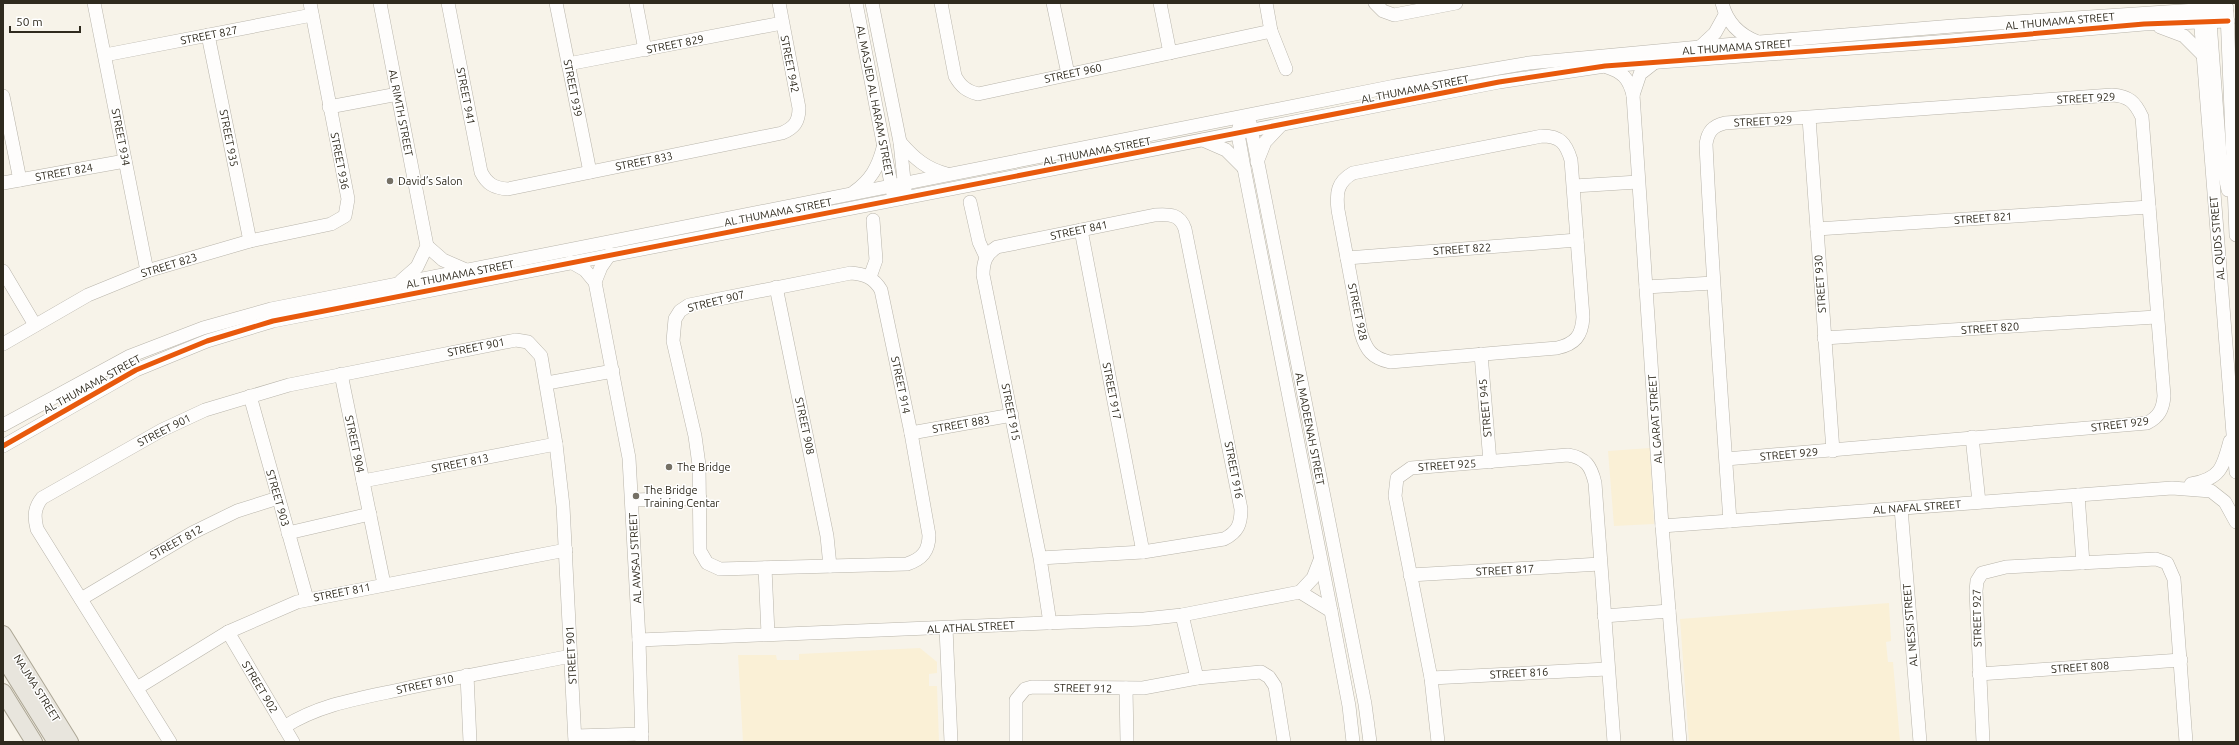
<svg xmlns="http://www.w3.org/2000/svg" width="2239" height="745" font-family="Ubuntu,sans-serif">
<rect width="100%" height="100%" fill="#f7f3e9"/>
<g fill="#faf0d6">
<polygon points="1650,448 1654,524 1614,526 1608,451"/>
<polygon points="1889,603 1891,641 1886,642 1888,662 1893,662 1900,742 1689,742 1680,619"/>
<polygon points="920,648 937,662 937,673 929,674 929,686 937,686 939,742 743,742 738,655 776,655 777,660 799,660 799,654"/>
</g>
<g fill="none" stroke-linecap="round" stroke-linejoin="round">
<defs>
<g id="minor">
<polyline points="94,3 147,271"/>
<polyline points="380,3 427,246 417,267 401,281"/>
<path d="M 448,3 L 481,172 C 487,184 494,188 508,189 L 782,133 C 794,128 799,122 799,108 L 779,3"/>
<polyline points="556,3 590,172"/>
<polyline points="636,3 645,50"/>
<polyline points="856,3 893,194"/>
<polyline points="872,3 900,142 905,190"/>
<path d="M 941,3 L 955,76 C 961,87 967,91 978,94 L 1271,31"/>
<polyline points="1053,3 1068,74"/>
<polyline points="1160,3 1170,53"/>
<polyline points="1266,3 1271,31 1286,69"/>
<polyline points="1375,3 1383,11 1394,15 1456,3"/>
<path d="M 1722,3 C 1727,23 1739,35 1758,42"/>
<polyline points="2227,13 2236,235"/>
<polyline points="2200,15 2236,472"/>
<polyline points="2206,15 2210,22 2220,154 2228,190"/>
<polyline points="2160,27 2184,36 2202,54"/>
<polyline points="208,35 250,241"/>
<polyline points="1700,47 1715,33 1725,15"/>
<polyline points="105,55 312,15"/>
<polyline points="568,64 782,23"/>
<path d="M 1607,67 C 1623,72 1629,79 1633,95 L 1662,526 L 1680,742"/>
<polyline points="1633,95 1640,74 1654,63"/>
<polyline points="3,96 20,180"/>
<polyline points="329,107 398,94"/>
<polyline points="1809,118 1833,451"/>
<polyline points="1250,123 1365,704 1370,742"/>
<polyline points="1239,127 1238,134 1244,168 1331,611 1349,706 1353,742"/>
<path d="M 1542,136 C 1560,136 1566,143 1571,160 L 1583,317 C 1582,336 1575,344 1557,348 L 1390,362 C 1372,358 1366,350 1361,333 L 1338,210 C 1336,193 1337,182 1353,173 Z"/>
<polyline points="1203,140 1226,150 1244,168"/>
<path d="M 900,142 C 914,158 926,169 947,174"/>
<polyline points="1257,162 1265,142 1281,125"/>
<polyline points="3,183 125,161"/>
<polyline points="1574,186 1638,182"/>
<path d="M 854,192 C 871,180 878,167 883,148"/>
<polyline points="970,202 979,242 986,257"/>
<polyline points="1817,229 2149,207"/>
<polyline points="1081,230 1143,552"/>
<polyline points="427,246 443,260 466,270"/>
<polyline points="1347,258 1577,240"/>
<polyline points="571,262 585,270 595,282 629,458 639,640 642,742"/>
<polyline points="3,271 35,325"/>
<path d="M 851,273 C 865,274 874,278 881,290 L 911,433 L 929,535 C 929,551 922,559 907,564 L 720,569 L 707,563 L 700,551 L 699,465 L 695,436 L 673,341 L 675,319 L 680,311 L 689,305 Z"/>
<polyline points="870,277 876,260 873,220"/>
<polyline points="595,282 601,267 610,254"/>
<polyline points="776,287 827,536 830,566"/>
<polyline points="1646,287 1713,283"/>
<polyline points="1824,338 2156,317"/>
<polyline points="3,344 88,295 147,271 250,241 331,224 345,216 348,199 310,3"/>
<polyline points="1481,354 1490,462"/>
<polyline points="341,374 384,584"/>
<polyline points="547,383 613,371"/>
<polyline points="250,396 307,599"/>
<polyline points="3,425 130,356 203,328 271,309 1395,86 1529,63 1700,47 1953,26 2227,8"/>
<polyline points="911,433 1012,415"/>
<polyline points="1972,437 1979,502"/>
<polyline points="3,446 136,370 207,341 273,321 1499,82 1605,66 1950,41 2144,24 2228,21"/>
<path d="M 1726,459 L 2147,423 C 2159,417 2163,409 2164,396 L 2142,117 C 2135,102 2129,96 2112,95 L 1725,123 C 1713,126 1708,131 1706,144 C 1712,270 1721,395 1730,521"/>
<polyline points="363,481 556,444"/>
<path d="M 2191,484 C 2220,479 2223,468 2230,441"/>
<polyline points="2078,495 2083,563"/>
<polyline points="633,500 700,498"/>
<polyline points="1901,508 1920,742"/>
<polyline points="1662,526 2172,488 2211,491 2225,502 2236,522"/>
<polyline points="288,533 370,514"/>
<path d="M 1040,558 L 1143,552 L 1224,539 C 1238,532 1241,524 1241,509 L 1185,229 C 1180,214 1170,214 1155,215 L 997,247 C 986,254 983,262 983,275 L 1040,558 L 1050,623"/>
<polyline points="765,568 768,634"/>
<polyline points="1410,575 1600,564"/>
<polyline points="1300,592 1331,611"/>
<polyline points="81,599 192,533 237,511 278,498"/>
<polyline points="1182,615 1197,678"/>
<polyline points="1604,616 1669,611"/>
<polyline points="946,628 951,742"/>
<polyline points="228,632 293,742"/>
<polyline points="639,640 1144,619 1182,615 1300,592 1313,578 1320,560"/>
<polyline points="1979,674 2181,660"/>
<polyline points="467,675 470,742"/>
<polyline points="1431,678 1607,669"/>
<polyline points="137,688 228,632 297,602 566,550"/>
<polyline points="1126,688 1127,742"/>
<path d="M 284,727 C 320,704 361,698 403,689 C 459,677 515,667 571,656"/>
<polyline points="575,736 642,734"/>
<path d="M 170,742 L 37,529 C 34,517 34,508 42,498 L 162,430 L 205,410 L 289,385 L 516,340 L 528,342 L 541,356 L 556,444 L 563,506 L 575,742"/>
<polyline points="1016,742 1016,700 1025,689 1032,687 1143,688 1197,678 1261,672 1269,677 1275,686 1284,742"/>
<path d="M 1438,742 L 1431,678 L 1395,496 L 1397,478 L 1411,468 L 1568,455 C 1586,458 1591,466 1595,483 L 1614,742"/>
<polyline points="1983,742 1976,591 1977,581 1982,573 2006,567 2156,559 2167,563 2174,579 2186,742"/>
</g>
<g id="major">
<polyline points="3,634 70,742"/>
<polyline points="3,657 56,742"/>
<polyline points="3,692 34,742"/>
</g>
</defs>
<use href="#minor" stroke="#b8b4aa" stroke-width="14"/>
<use href="#major" stroke="#aca695" stroke-width="18"/>
<use href="#minor" stroke="#fefdfc" stroke-width="13"/>
<use href="#major" stroke="#e8e5dd" stroke-width="16"/>
<defs>
<polyline id="cycleway" points="3,446 136,370 207,341 273,321 1499,82 1605,66 1950,41 2144,24 2228,21"/>
</defs>
<use href="#cycleway" stroke="#fff" stroke-width="8"/>
<use href="#cycleway" stroke="#e8590c" stroke-width="5"/>
</g>
<g fill="#757065" stroke="#fff" stroke-width="1.5">
<circle cx="390" cy="181" r="4"/>
<circle cx="669" cy="467" r="4"/>
<circle cx="636" cy="496" r="4"/>
</g>
<g text-anchor="middle" dominant-baseline="central" stroke-width="3" stroke-linejoin="round" paint-order="stroke">
<g font-size="11" fill="#2f2a1e" stroke="#fff">
<text transform="translate(2060 21) rotate(-5)">AL THUMAMA STREET</text>
<text transform="translate(209 35) rotate(-11)">STREET 827</text>
<text transform="translate(675 44) rotate(-11)">STREET 829</text>
<text transform="translate(1737 47) rotate(-4)">AL THUMAMA STREET</text>
<text transform="translate(790 64) rotate(79)">STREET 942</text>
<text transform="translate(1073 73) rotate(-12)">STREET 960</text>
<text transform="translate(573 88) rotate(79)">STREET 939</text>
<text transform="translate(1415 89) rotate(-11)">AL THUMAMA STREET</text>
<text transform="translate(466 96) rotate(79)">STREET 941</text>
<text transform="translate(2086 98) rotate(-3)">STREET 929</text>
<text transform="translate(875 101) rotate(79)">AL MASJED AL HARAM STREET</text>
<text transform="translate(401 113) rotate(79)">AL RIMTH STREET</text>
<text transform="translate(1763 121) rotate(-3)">STREET 929</text>
<text transform="translate(121 137) rotate(79)">STREET 934</text>
<text transform="translate(229 138) rotate(79)">STREET 935</text>
<text transform="translate(1097 151) rotate(-11)">AL THUMAMA STREET</text>
<text transform="translate(340 161) rotate(79)">STREET 936</text>
<text transform="translate(644 161) rotate(-11)">STREET 833</text>
<text transform="translate(64 172) rotate(-10)">STREET 824</text>
<text transform="translate(778 212) rotate(-11)">AL THUMAMA STREET</text>
<text transform="translate(1983 218) rotate(-4)">STREET 821</text>
<text transform="translate(1079 230) rotate(-12)">STREET 841</text>
<text transform="translate(2217 238) rotate(-95)">AL QUDS STREET</text>
<text transform="translate(1462 249) rotate(-4)">STREET 822</text>
<text transform="translate(169 265) rotate(-17)">STREET 823</text>
<text transform="translate(460 274) rotate(-11)">AL THUMAMA STREET</text>
<text transform="translate(1820 284) rotate(-94)">STREET 930</text>
<text transform="translate(716 301) rotate(-14)">STREET 907</text>
<text transform="translate(1358 312) rotate(78)">STREET 928</text>
<text transform="translate(1990 328) rotate(-4)">STREET 820</text>
<text transform="translate(476 347) rotate(-11)">STREET 901</text>
<text transform="translate(92 384) rotate(-29)">AL THUMAMA STREET</text>
<text transform="translate(901 385) rotate(78)">STREET 914</text>
<text transform="translate(1112 391) rotate(79)">STREET 917</text>
<text transform="translate(1485 408) rotate(-95)">STREET 945</text>
<text transform="translate(1011 412) rotate(79)">STREET 915</text>
<text transform="translate(1655 419) rotate(-94)">AL GARAT STREET</text>
<text transform="translate(961 424) rotate(-10)">STREET 883</text>
<text transform="translate(2120 424) rotate(-7)">STREET 929</text>
<text transform="translate(805 426) rotate(78)">STREET 908</text>
<text transform="translate(1310 429) rotate(79)">AL MADEENAH STREET</text>
<text transform="translate(164 430) rotate(-27)">STREET 901</text>
<text transform="translate(355 444) rotate(78)">STREET 904</text>
<text transform="translate(1789 454) rotate(-5)">STREET 929</text>
<text transform="translate(460 463) rotate(-11)">STREET 813</text>
<text transform="translate(1447 465) rotate(-4)">STREET 925</text>
<text transform="translate(1234 470) rotate(79)">STREET 916</text>
<text transform="translate(278 498) rotate(74)">STREET 903</text>
<text transform="translate(1917 507) rotate(-4)">AL NAFAL STREET</text>
<text transform="translate(176 542) rotate(-29)">STREET 812</text>
<text transform="translate(635 558) rotate(-93)">AL AWSAJ STREET</text>
<text transform="translate(1505 570) rotate(-3)">STREET 817</text>
<text transform="translate(342 592) rotate(-11)">STREET 811</text>
<text transform="translate(1977 618) rotate(-91)">STREET 927</text>
<text transform="translate(1910 625) rotate(-95)">AL NESSI STREET</text>
<text transform="translate(971 627) rotate(-3)">AL ATHAL STREET</text>
<text transform="translate(571 655) rotate(-93)">STREET 901</text>
<text transform="translate(2080 667) rotate(-4)">STREET 808</text>
<text transform="translate(1519 673) rotate(-3)">STREET 816</text>
<text transform="translate(425 684) rotate(-12)">STREET 810</text>
<text transform="translate(260 687) rotate(59)">STREET 902</text>
<text transform="translate(37 688) rotate(58)">NAJMA STREET</text>
<text transform="translate(1083 688) rotate(1)">STREET 912</text>
</g>
<g font-size="11" fill="#2f2a1e" stroke="#fff" text-anchor="start">
<text x="398" y="181">David’s Salon</text>
<text x="677" y="467">The Bridge</text>
<text x="644" y="490">The Bridge<tspan x="644" dy="13">Training Centar</tspan></text>
</g>
</g>
<rect width="2239" height="745" fill="none" stroke="#2f2a1e" stroke-width="8"/>
<path d="M10 26v6h70v-6" fill="none" stroke="#2f2a1e" stroke-width="2"/>
<text x="16" y="26" font-size="12" fill="#2f2a1e" stroke="#ffffff" stroke-width="3" paint-order="stroke">50 m</text>
</svg>
